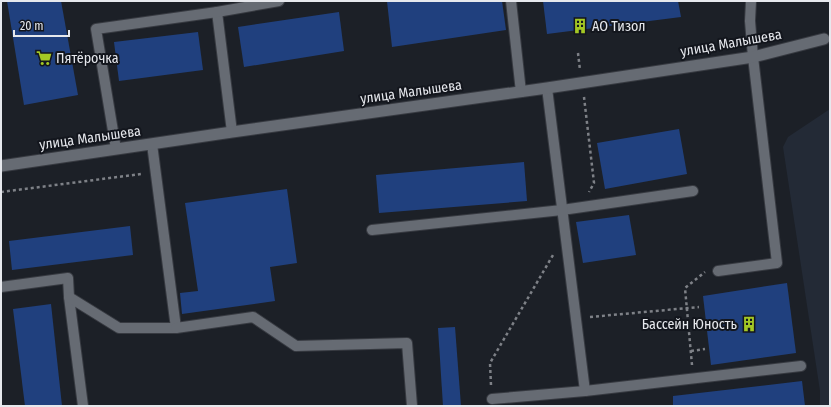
<svg xmlns="http://www.w3.org/2000/svg" width="831" height="407" font-family="'Fira Sans Condensed',sans-serif">
<rect width="100%" height="100%" fill="#1c2027"/>
<polygon fill="#232a36" points="830,109 830,406 820,406 820,391 783,147 788,137"/>
<g fill="#20407e">
<polygon points="7,1 61,1 78,95 24,105"/>
<polygon points="387,1 502,1 506,30 392,47"/>
<polygon points="543,1 678,1 681,17 547,34"/>
<polygon points="339,12 344,51 244,67 238,27"/>
<polygon points="198,32 203,70 119,81 114,42"/>
<polygon points="679,129 687,174 605,189 597,143"/>
<polygon points="524,162 527,201 379,213 376,175"/>
<polygon points="287,189 297,263 270,267 275,301 182,314 180,293 198,291 185,203"/>
<polygon points="629,215 636,255 583,263 576,222"/>
<polygon points="130,226 133,255 12,270 9,241"/>
<polygon points="787,283 796,353 711,365 703,296"/>
<polygon points="51,304 62,406 25,406 13,309"/>
<polygon points="455,327 461,406 443,406 438,328"/>
<polygon points="802,381 805,406 673,406 673,396"/>
</g>
<g fill="none" stroke-linecap="round" stroke-linejoin="round">
<defs>
<g id="service">
<polyline points="511,1 521,92"/>
<polyline points="232,132 217,12 279,1"/>
<polyline points="116,149 96,29 217,12"/>
<polyline points="372,230 562,210 693,191"/>
<polyline points="718,271 777,263 753,57 750,21 751,1"/>
<polyline points="1,287 68,278 69,297 83,406"/>
<polyline points="69,297 119,328 176,328 152,144"/>
<polyline points="176,328 253,317 296,346 407,343 412,406"/>
<polyline points="585,391 801,366"/>
<polyline points="492,399 585,391 547,88"/>
</g>
<polyline id="minor" points="1,166 232,132 547,88 753,57 824,39"/>
</defs>
<use href="#service" stroke="#373a41" stroke-width="12"/>
<use href="#minor" stroke="#373a41" stroke-width="13"/>
<g stroke="#7e8187" stroke-width="2.5" stroke-dasharray="3 3" stroke-linecap="butt">
<polyline points="578,53 580,70"/>
<polyline points="584,97 594,183 589,192"/>
<polyline points="1,192 141,174"/>
<polyline points="590,317 699,307"/>
<polyline points="691,351 705,349"/>
<polyline points="692,365 685,288 705,272"/>
<polyline points="491,385 490,363 553,255"/>
</g>
<use href="#service" stroke="#666b73" stroke-width="10"/>
<use href="#minor" stroke="#666b73" stroke-width="11"/>
</g>
<defs>
<symbol id="building-bare" viewBox="-9 -9 18 18"><path d="M-4-6H4V6H1V3H-1V6H-4ZM-2.5-4.3h1.7v1.8h-1.7ZM.8-4.3h1.7v1.8H.8ZM-2.5-1h1.7V.8h-1.7ZM.8-1h1.7V.8H.8Z" fill="#a4c825" stroke="#13161d" stroke-width="2.5" paint-order="stroke"/></symbol>
<symbol id="supermarket-bare" viewBox="-9 -9 18 18"><path d="M-6-5.5h2.5l.6 2H6L4.5 2H-2.5L-4.4-4H-6ZM-1.5 3.2a1.3 1.3 0 1 0 .1 0ZM3 3.2a1.3 1.3 0 1 0 .1 0Z" fill="#a4c825" stroke="#13161d" stroke-width="2.5" paint-order="stroke"/></symbol>
</defs>
<g fill-rule="evenodd">
<use href="#building-bare" x="569" y="15" width="22" height="22"/>
<use href="#supermarket-bare" x="33" y="47" width="22" height="22"/>
<use href="#building-bare" x="738" y="313" width="22" height="22"/>
</g>
<g text-anchor="middle" dominant-baseline="central" stroke-width="4" stroke-linejoin="round" paint-order="stroke">
<g font-size="14" fill="#e6e8ed" stroke="#13161d" text-anchor="start">
<text x="592" y="26">АО Тизол</text>
<text x="56" y="58">Пятёрочка</text>
<text x="737" y="324" text-anchor="end">Бассейн Юность</text>
</g>
<g font-size="14" fill="#e6e8ed" stroke="#13161d">
<text transform="translate(731 43) rotate(-10)">улица Малышева</text>
<text transform="translate(411 92) rotate(-8)">улица Малышева</text>
<text transform="translate(90 138) rotate(-8)">улица Малышева</text>
</g>
</g>
<rect width="831" height="407" fill="none" stroke="#e6e8ed" stroke-width="4"/>
<path d="M14 30v6h55v-6" fill="none" stroke="#e6e8ed" stroke-width="2"/>
<text x="20" y="30" font-size="12" fill="#e6e8ed" stroke="#13161d" stroke-width="3" paint-order="stroke">20 m</text>
</svg>
